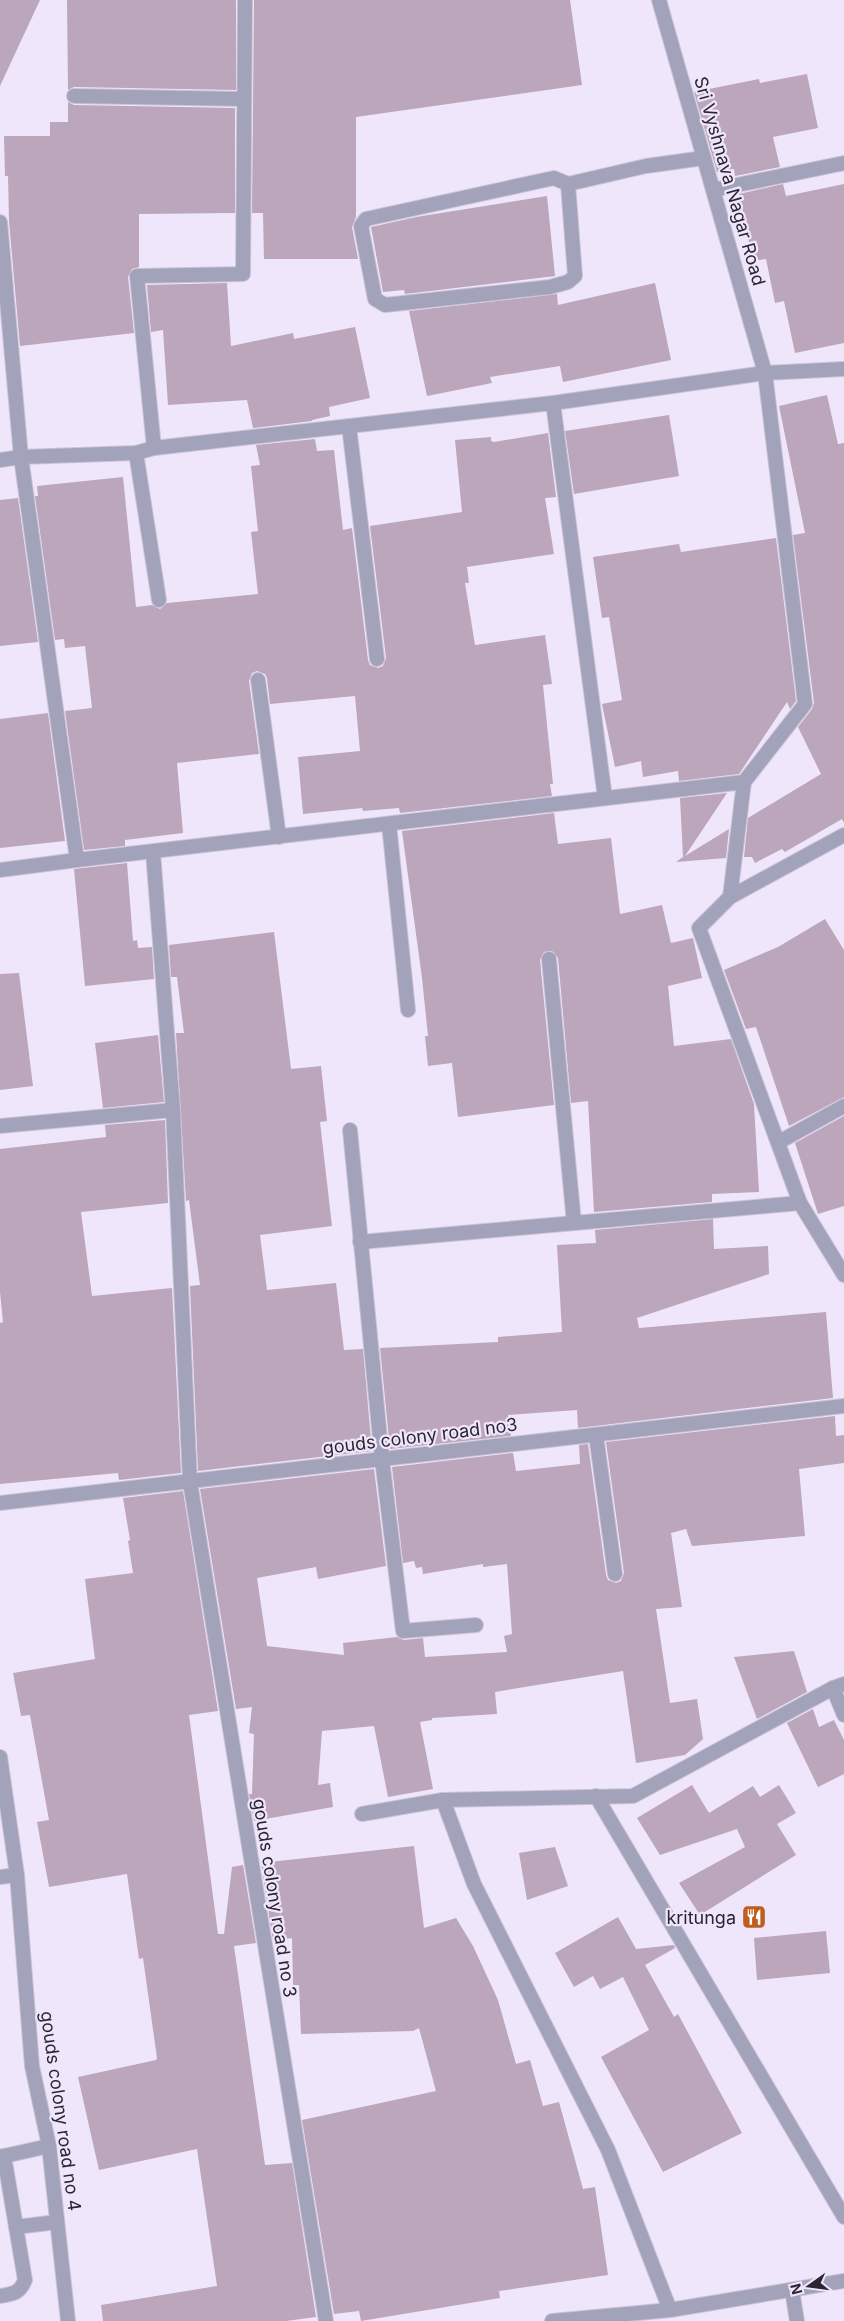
<svg xmlns="http://www.w3.org/2000/svg" width="844" height="2321" font-family="Inter,sans-serif">
<rect width="100%" height="100%" fill="#f0e6fc"/>
<g fill="#bba6bb">
<polygon points="0,0 40,0 0,86"/>
<polygon points="67,0 236,0 236,90 74,87 68,90"/>
<polygon points="254,0 570,0 582,85 356,117 356,217 352,227 358,259 264,259 263,213 252,213"/>
<polygon points="807,74 818,128 773,137 780,167 735,176 734,169 717,172 694,92 759,79 760,83"/>
<polygon points="68,102 74,105 235,108 235,213 139,214 139,267 132,269 128,277 134,333 20,346 9,221 8,176 5,176 4,136 50,136 50,122 68,122"/>
<polygon points="783,184 786,196 844,184 844,343 795,353 784,301 775,303 766,259 753,261 739,194"/>
<polygon points="547,196 555,276 405,294 404,290 383,292 371,227 416,217"/>
<polygon points="227,283 231,346 293,333 294,339 355,327 370,398 329,407 330,416 312,420 312,421 253,428 247,400 168,405 163,330 151,332 147,285"/>
<polygon points="655,283 671,360 563,382 560,366 490,377 492,383 427,396 409,311 557,294 558,305"/>
<polygon points="827,395 838,444 844,443 844,823 842,819 785,852 782,849 755,863 752,857 744,857 748,818 821,774 798,727 812,709 814,703 793,535 805,533 779,406"/>
<polygon points="669,415 679,476 574,494 565,431"/>
<polygon points="548,433 556,497 545,498 554,554 467,567 469,583 465,583 475,645 545,635 552,684 543,685 553,784 550,784 552,796 400,813 399,808 363,811 362,808 303,814 298,757 360,751 355,696 270,704 267,678 265,674 257,671 252,673 249,681 259,754 177,763 183,833 125,840 125,846 84,850 65,711 92,708 85,646 65,648 64,639 55,640 35,496 38,496 37,486 123,477 136,607 152,605 160,609 167,603 258,594 251,532 258,531 251,466 260,465 256,445 315,439 317,451 334,450 343,530 352,528 368,660 370,665 378,668 383,666 386,658 370,526 462,512 455,440 491,437 491,441 494,442"/>
<polygon points="18,498 38,642 0,646 0,500"/>
<polygon points="776,538 796,701 790,709 787,702 739,774 679,781 678,771 643,777 641,761 615,767 602,704 622,700 609,617 602,618 593,557 679,544 681,552"/>
<polygon points="48,713 65,841 0,848 0,719"/>
<polygon points="727,793 685,856 729,829 726,858 676,862 683,857 680,798"/>
<polygon points="554,813 558,844 611,838 620,914 662,905 671,943 693,938 702,978 668,986 674,1046 731,1039 754,1104 759,1192 712,1194 712,1202 594,1212 588,1101 571,1103 558,958 552,951 544,952 540,960 554,1105 458,1117 452,1063 428,1066 425,1036 428,1036 422,978 402,831"/>
<polygon points="127,863 133,941 137,940 138,948 152,947 154,979 85,986 74,869"/>
<polygon points="825,919 844,950 844,1097 789,1126 756,1027 746,1029 724,970 778,947"/>
<polygon points="274,932 291,1069 321,1066 327,1121 320,1122 332,1226 260,1235 267,1290 336,1283 344,1350 363,1349 372,1451 198,1471 190,1286 200,1285 189,1200 186,1201 176,1033 184,1033 177,977 171,977 169,945"/>
<polygon points="19,973 33,1086 0,1090 0,974"/>
<polygon points="158,1035 164,1102 103,1108 95,1043"/>
<polygon points="844,1116 844,1206 818,1214 795,1143"/>
<polygon points="165,1120 168,1203 81,1212 92,1296 172,1288 181,1473 119,1480 118,1473 0,1484 0,1323 3,1322 0,1292 0,1149 106,1137 105,1125"/>
<polygon points="713,1219 714,1249 768,1246 769,1274 637,1318 639,1328 826,1312 833,1398 578,1428 577,1410 508,1415 511,1436 390,1449 380,1348 498,1342 498,1337 562,1332 557,1245 596,1243 595,1230"/>
<polygon points="835,1416 836,1436 844,1435 844,1463 799,1469 805,1536 692,1546 686,1529 671,1533 682,1607 656,1609 670,1703 697,1699 703,1739 685,1755 636,1763 623,1671 495,1692 497,1714 432,1718 432,1720 420,1722 433,1789 388,1797 374,1726 322,1731 318,1785 330,1783 333,1807 254,1821 249,1794 252,1794 254,1734 249,1733 252,1707 236,1709 200,1489 374,1469 386,1566 318,1579 316,1567 257,1578 267,1646 344,1655 343,1643 397,1637 404,1640 423,1638 425,1657 507,1652 504,1636 512,1634 507,1564 483,1567 483,1564 423,1574 422,1567 416,1568 414,1561 403,1563 392,1467 513,1453 516,1471 580,1464 579,1445 588,1444 606,1575 608,1580 616,1583 621,1581 624,1573 606,1442"/>
<polygon points="183,1491 218,1711 189,1715 218,1934 224,1934 232,1867 243,1865 256,1943 234,1946 265,2165 292,2163 316,2317 286,2321 103,2321 101,2305 217,2286 197,2149 99,2170 78,2077 156,2060 157,2058 143,1958 139,1959 127,1874 49,1887 37,1822 49,1820 30,1715 21,1716 13,1673 95,1659 85,1579 133,1573 128,1541 130,1540 123,1498"/>
<polygon points="794,1651 807,1692 757,1719 734,1657"/>
<polygon points="813,1709 819,1727 834,1720 844,1740 844,1774 818,1787 787,1723"/>
<polygon points="692,1785 709,1813 753,1786 760,1797 779,1785 796,1813 777,1824 796,1855 700,1915 679,1883 745,1847 737,1829 660,1855 637,1818"/>
<polygon points="414,1846 424,1928 456,1918 473,1946 498,2000 516,2064 530,2060 543,2106 559,2102 583,2189 595,2187 608,2275 499,2291 500,2298 361,2321 359,2311 334,2314 302,2120 436,2091 419,2028 413,2031 301,2034 299,1985 293,1985 292,1938 273,1941 261,1863"/>
<polygon points="555,1847 568,1886 527,1900 519,1853"/>
<polygon points="618,1917 636,1949 674,1945 675,1948 645,1965 674,2017 678,2014 742,2133 663,2172 601,2057 649,2030 623,1977 600,1989 593,1976 574,1987 555,1953"/>
<polygon points="826,1931 830,1973 757,1980 754,1938"/>
</g>
<g fill="none" stroke-linecap="round" stroke-linejoin="round">
<defs>
<g id="minor">
<polyline points="659,0 765,373 805,704 744,782 730,897 699,928 800,1203 844,1275"/>
<polyline points="74,96 244,99"/>
<polyline points="568,184 575,276 568,282 550,287 385,305 375,299 361,226 366,219 554,178 568,184 646,166 704,158"/>
<polyline points="713,190 844,163"/>
<polyline points="0,222 21,457 77,860 744,782"/>
<polyline points="553,403 605,798"/>
<polyline points="349,426 377,659"/>
<polyline points="154,448 137,276 243,274 245,0"/>
<polyline points="136,453 159,600"/>
<polyline points="0,460 21,457 136,453 154,448 553,403 765,373 844,369"/>
<polyline points="258,680 279,837"/>
<polyline points="389,824 408,1010"/>
<polyline points="153,852 173,1110 190,1482 326,2321"/>
<polyline points="0,870 77,860"/>
<polyline points="730,897 844,835"/>
<polyline points="549,959 574,1223"/>
<polyline points="0,1126 173,1110"/>
<polyline points="350,1130 382,1459 403,1631 476,1625"/>
<polyline points="779,1142 844,1106"/>
<polyline points="360,1242 800,1203"/>
<polyline points="596,1435 615,1574"/>
<polyline points="0,1503 844,1406"/>
<polyline points="833,1688 844,1715"/>
<polyline points="0,1757 17,1875 32,2066 49,2146 68,2321"/>
<polyline points="596,1796 844,2217"/>
<polyline points="443,1800 474,1884 608,2150 670,2310"/>
<polyline points="362,1814 443,1800 633,1796 833,1688 844,1684"/>
<polyline points="0,1877 17,1875"/>
<polyline points="0,2157 49,2146"/>
<polyline points="16,2227 57,2222"/>
<polyline points="792,2290 797,2321"/>
<path d="M 0,2296 C 13,2294 20,2293 25,2280 L 4,2156"/>
<polyline points="552,2321 670,2310 844,2281"/>
</g>
</defs>
<use href="#minor" stroke="#ccc3d7" stroke-width="16"/>
<use href="#minor" stroke="#a2a2ba" stroke-width="14"/>
</g>
<defs>
<symbol id="restaurant-square" viewBox="-11 -11 22 22"><rect x="-9" y="-9" width="18" height="18" rx="4" fill="#bf5d1f" stroke="#f0e6fc"/><path d="M-5-6h1v4h1v-4h1v4h1v-4h1v5L-1.5 .5V6h-2V.5L-5-1ZM5-6V6H3V1.5H1.5Q1.5-4 5-6Z" fill="#fff"/></symbol>
</defs>
<g fill-rule="evenodd">
<use href="#restaurant-square" x="740" y="1903" width="28" height="28"/>
</g>
<g text-anchor="middle" dominant-baseline="central" stroke-width="4.5" stroke-linejoin="round" paint-order="stroke">
<g font-size="18" fill="#2a2530" stroke="#f0e6fc">
<text transform="translate(730 181) rotate(74)">Sri Vyshnava Nagar Road</text>
<text transform="translate(420 1436) rotate(-7)">gouds colony road no3</text>
<text transform="translate(275 1898) rotate(81)">gouds colony road no 3</text>
<text transform="translate(61 2111) rotate(82)">gouds colony road no 4</text>
</g>
<g font-size="18" fill="#2a2530" stroke="#f0e6fc" text-anchor="end">
<text x="736" y="1917">kritunga</text>
</g>
</g>
<g transform="translate(809 2286) rotate(256)" stroke="#f0e6fc" stroke-width="4" paint-order="stroke">
<path d="M0-4L9 19L0 12L-9 19Z" fill="#2a2530"/>
<text y="-8" font-size="14" font-weight="bold" text-anchor="middle" fill="#2a2530">N</text>
</g>
</svg>
